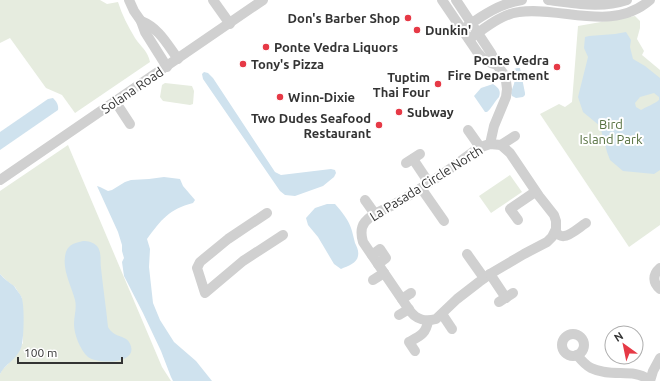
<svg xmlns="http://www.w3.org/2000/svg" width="660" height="381" font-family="Ubuntu,sans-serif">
<rect width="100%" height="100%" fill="#fff"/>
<g fill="#e6ecdf">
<path d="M 0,0 L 100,0 L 107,4 L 118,2 C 122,15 128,26 135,38 C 141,47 148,51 150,62 L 75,113 L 62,95 L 46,88 L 10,38 L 0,43 Z"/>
<polygon points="635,16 640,21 640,28 637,39 644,51 642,55 660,70 660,225 629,247 540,114 559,104 565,107 572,102 578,26"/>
<polygon points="165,83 192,86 194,91 193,104 190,105 163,101 160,97 162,85"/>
<polygon points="68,145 162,367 171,381 0,381 0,374 2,370 8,364 23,343 22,298 15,287 7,281 0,274 0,191"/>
<polygon points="510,175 522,192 491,213 479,196"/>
</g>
<g fill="#cfe2ee" fill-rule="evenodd">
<path d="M 626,32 L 631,40 L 630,47 L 633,59 L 645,66 L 660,78 L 660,170 L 654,174 L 623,171 L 610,160 L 607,152 L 600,126 L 583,112 L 578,97 L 588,57 L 584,48 L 585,37 L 589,36 L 615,34 ZM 654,93 L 659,97 L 659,100 C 653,105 647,106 641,110 L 636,107 L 635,103 L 640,97 Z"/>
<path d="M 517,68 L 520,68 L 525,93 L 525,95 L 523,97 L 516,98 L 512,96 L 511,93 C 513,85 517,81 513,72 L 514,69 Z"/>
<polygon points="204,72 208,73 213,78 275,172 281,175 331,169 335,170 336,173 334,177 323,186 295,196 285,195 280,191 203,79 202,74"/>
<path d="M 493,84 C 499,88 501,91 499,97 C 494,102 492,108 487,112 L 485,112 L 474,96 L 481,88 Z"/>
<path d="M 53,98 C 56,101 59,105 58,110 L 0,150 L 0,132 L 48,99 Z"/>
<path d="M 164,177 L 180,179 L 183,186 L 195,200 L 193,203 C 169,209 161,220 147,239 L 150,249 L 149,267 L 153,303 L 160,320 L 174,342 L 196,361 L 212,381 L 173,381 L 171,377 L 161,351 L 143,313 L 124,276 L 122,262 L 124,258 L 122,251 L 122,245 L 118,232 L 97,186 L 100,187 L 108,191 L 112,190 L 125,182 L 131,180 L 149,179 Z"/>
<path d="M 327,204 L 335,204 C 342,212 349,220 352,231 C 353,235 354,239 355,243 C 357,247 359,251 358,256 C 357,263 348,266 341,269 L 334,264 L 318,237 L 308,225 L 306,218 L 315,208 Z"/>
<path d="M 83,241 C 88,241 93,242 97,246 C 102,252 100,261 101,268 C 103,287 106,307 108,327 C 114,338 125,335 129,342 C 142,364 99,365 88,357 C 80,350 74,334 74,324 C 74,316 77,308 75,300 C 71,285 61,268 66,252 C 69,244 75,243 83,241 Z"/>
<path d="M 0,274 C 4,279 9,282 14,286 C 16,289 19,293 21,296 C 25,302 24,342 21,348 C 17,359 5,364 0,374 Z"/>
</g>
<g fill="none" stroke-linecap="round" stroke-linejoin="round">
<g stroke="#d0d0d0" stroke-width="10">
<polyline points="129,0 134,11 141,21 145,32 167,67"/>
<polyline points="213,0 230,24"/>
<path d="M 442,0 L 478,53 C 483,59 489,63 497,65"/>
<polyline points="456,0 491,53 497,65 503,73 506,81 507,89 506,97 494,126 490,144"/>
<path d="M 548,0 C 575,3 600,9 627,0"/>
<path d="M 141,21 C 159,28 167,44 178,59"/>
<path d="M 466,27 C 483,15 501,3 522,0"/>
<path d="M 469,39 C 484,29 501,14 519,12 C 563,6 612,33 650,0"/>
<polyline points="115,101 130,124"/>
<polyline points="468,130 480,147"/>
<path d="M 490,144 L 501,145 L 510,153 L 539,196 L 554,215 L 556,221 L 556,229 L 552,237 L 547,242 L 524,254 L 490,274 L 479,282 L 457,299 L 436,319 C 425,322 417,320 410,311 L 363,242 C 361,235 360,228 365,222 C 371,214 383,210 391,206 C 413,194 434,180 454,166 C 466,158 476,147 490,144 Z"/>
<polyline points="501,145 515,136"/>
<polyline points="413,159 429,183"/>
<polyline points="406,163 420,154"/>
<polyline points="0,180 263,0"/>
<polyline points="421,188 444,221"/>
<polyline points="365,200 375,214"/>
<polyline points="267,213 228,239 200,262 197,268 198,271 205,293 243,261 283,235"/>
<polyline points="518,220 510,209 535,192"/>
<path d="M 555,233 C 558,234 561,237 564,236 C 570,236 581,226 586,223"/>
<polyline points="467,254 484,278"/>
<polyline points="372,255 380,249 386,258 378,264"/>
<path d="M 660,268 C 652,275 653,283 660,289"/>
<polyline points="490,274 506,298"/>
<polyline points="373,280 384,273"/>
<polyline points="402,299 411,293"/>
<polyline points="499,302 513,293"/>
<polyline points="442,314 452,329"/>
<polyline points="399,315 409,309"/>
<circle cx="573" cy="345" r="11"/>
<path d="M 415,351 L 409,342 C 420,336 426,334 428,321"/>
<path d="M 577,355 C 581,360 585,365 591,368 C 605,375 621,372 635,374 C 641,375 645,377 650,380"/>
<polyline points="650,381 653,371 660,358"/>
</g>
</g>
<g fill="#e63946" stroke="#fff" stroke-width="1.5">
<circle cx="408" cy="18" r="4"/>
<circle cx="417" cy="30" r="4"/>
<circle cx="266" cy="47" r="4"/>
<circle cx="243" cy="64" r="4"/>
<circle cx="557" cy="67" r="4"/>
<circle cx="438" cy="84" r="4"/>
<circle cx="280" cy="97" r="4"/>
<circle cx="399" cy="112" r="4"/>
<circle cx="379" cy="125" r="4"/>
</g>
<g text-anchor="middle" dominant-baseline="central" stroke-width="4" stroke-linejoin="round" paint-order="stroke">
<g font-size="13" font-weight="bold" fill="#333" stroke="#fff" text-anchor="start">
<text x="400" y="18" text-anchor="end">Don's Barber Shop</text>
<text x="425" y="30">Dunkin'</text>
<text x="274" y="47">Ponte Vedra Liquors</text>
<text x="549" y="60" text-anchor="end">Ponte Vedra<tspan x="549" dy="15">Fire Department</tspan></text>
<text x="251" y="64">Tony's Pizza</text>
<text x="430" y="77" text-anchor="end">Tuptim<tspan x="430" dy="15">Thai Four</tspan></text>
<text x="288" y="97">Winn-Dixie</text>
<text x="407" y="112">Subway</text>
<text x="371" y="118" text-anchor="end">Two Dudes Seafood<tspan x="371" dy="15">Restaurant</tspan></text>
</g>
<g font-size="13" fill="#333" stroke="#fff">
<text transform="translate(132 90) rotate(-34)">Solana Road</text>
<text transform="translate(426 183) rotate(-32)">La Pasada Circle North</text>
</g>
<g font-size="13" fill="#56703f" stroke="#fff">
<text x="611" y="124">Bird<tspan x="611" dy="15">Island Park</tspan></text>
</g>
</g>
<g transform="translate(624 345) rotate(327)"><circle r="19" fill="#ffffff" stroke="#adadad"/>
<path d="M0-3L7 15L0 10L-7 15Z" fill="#e63946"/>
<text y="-6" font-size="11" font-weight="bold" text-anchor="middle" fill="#333333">N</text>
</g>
<path d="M18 357v6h104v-6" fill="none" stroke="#333333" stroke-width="2"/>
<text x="24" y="357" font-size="12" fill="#333333" stroke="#ffffff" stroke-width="3" paint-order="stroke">100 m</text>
</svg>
